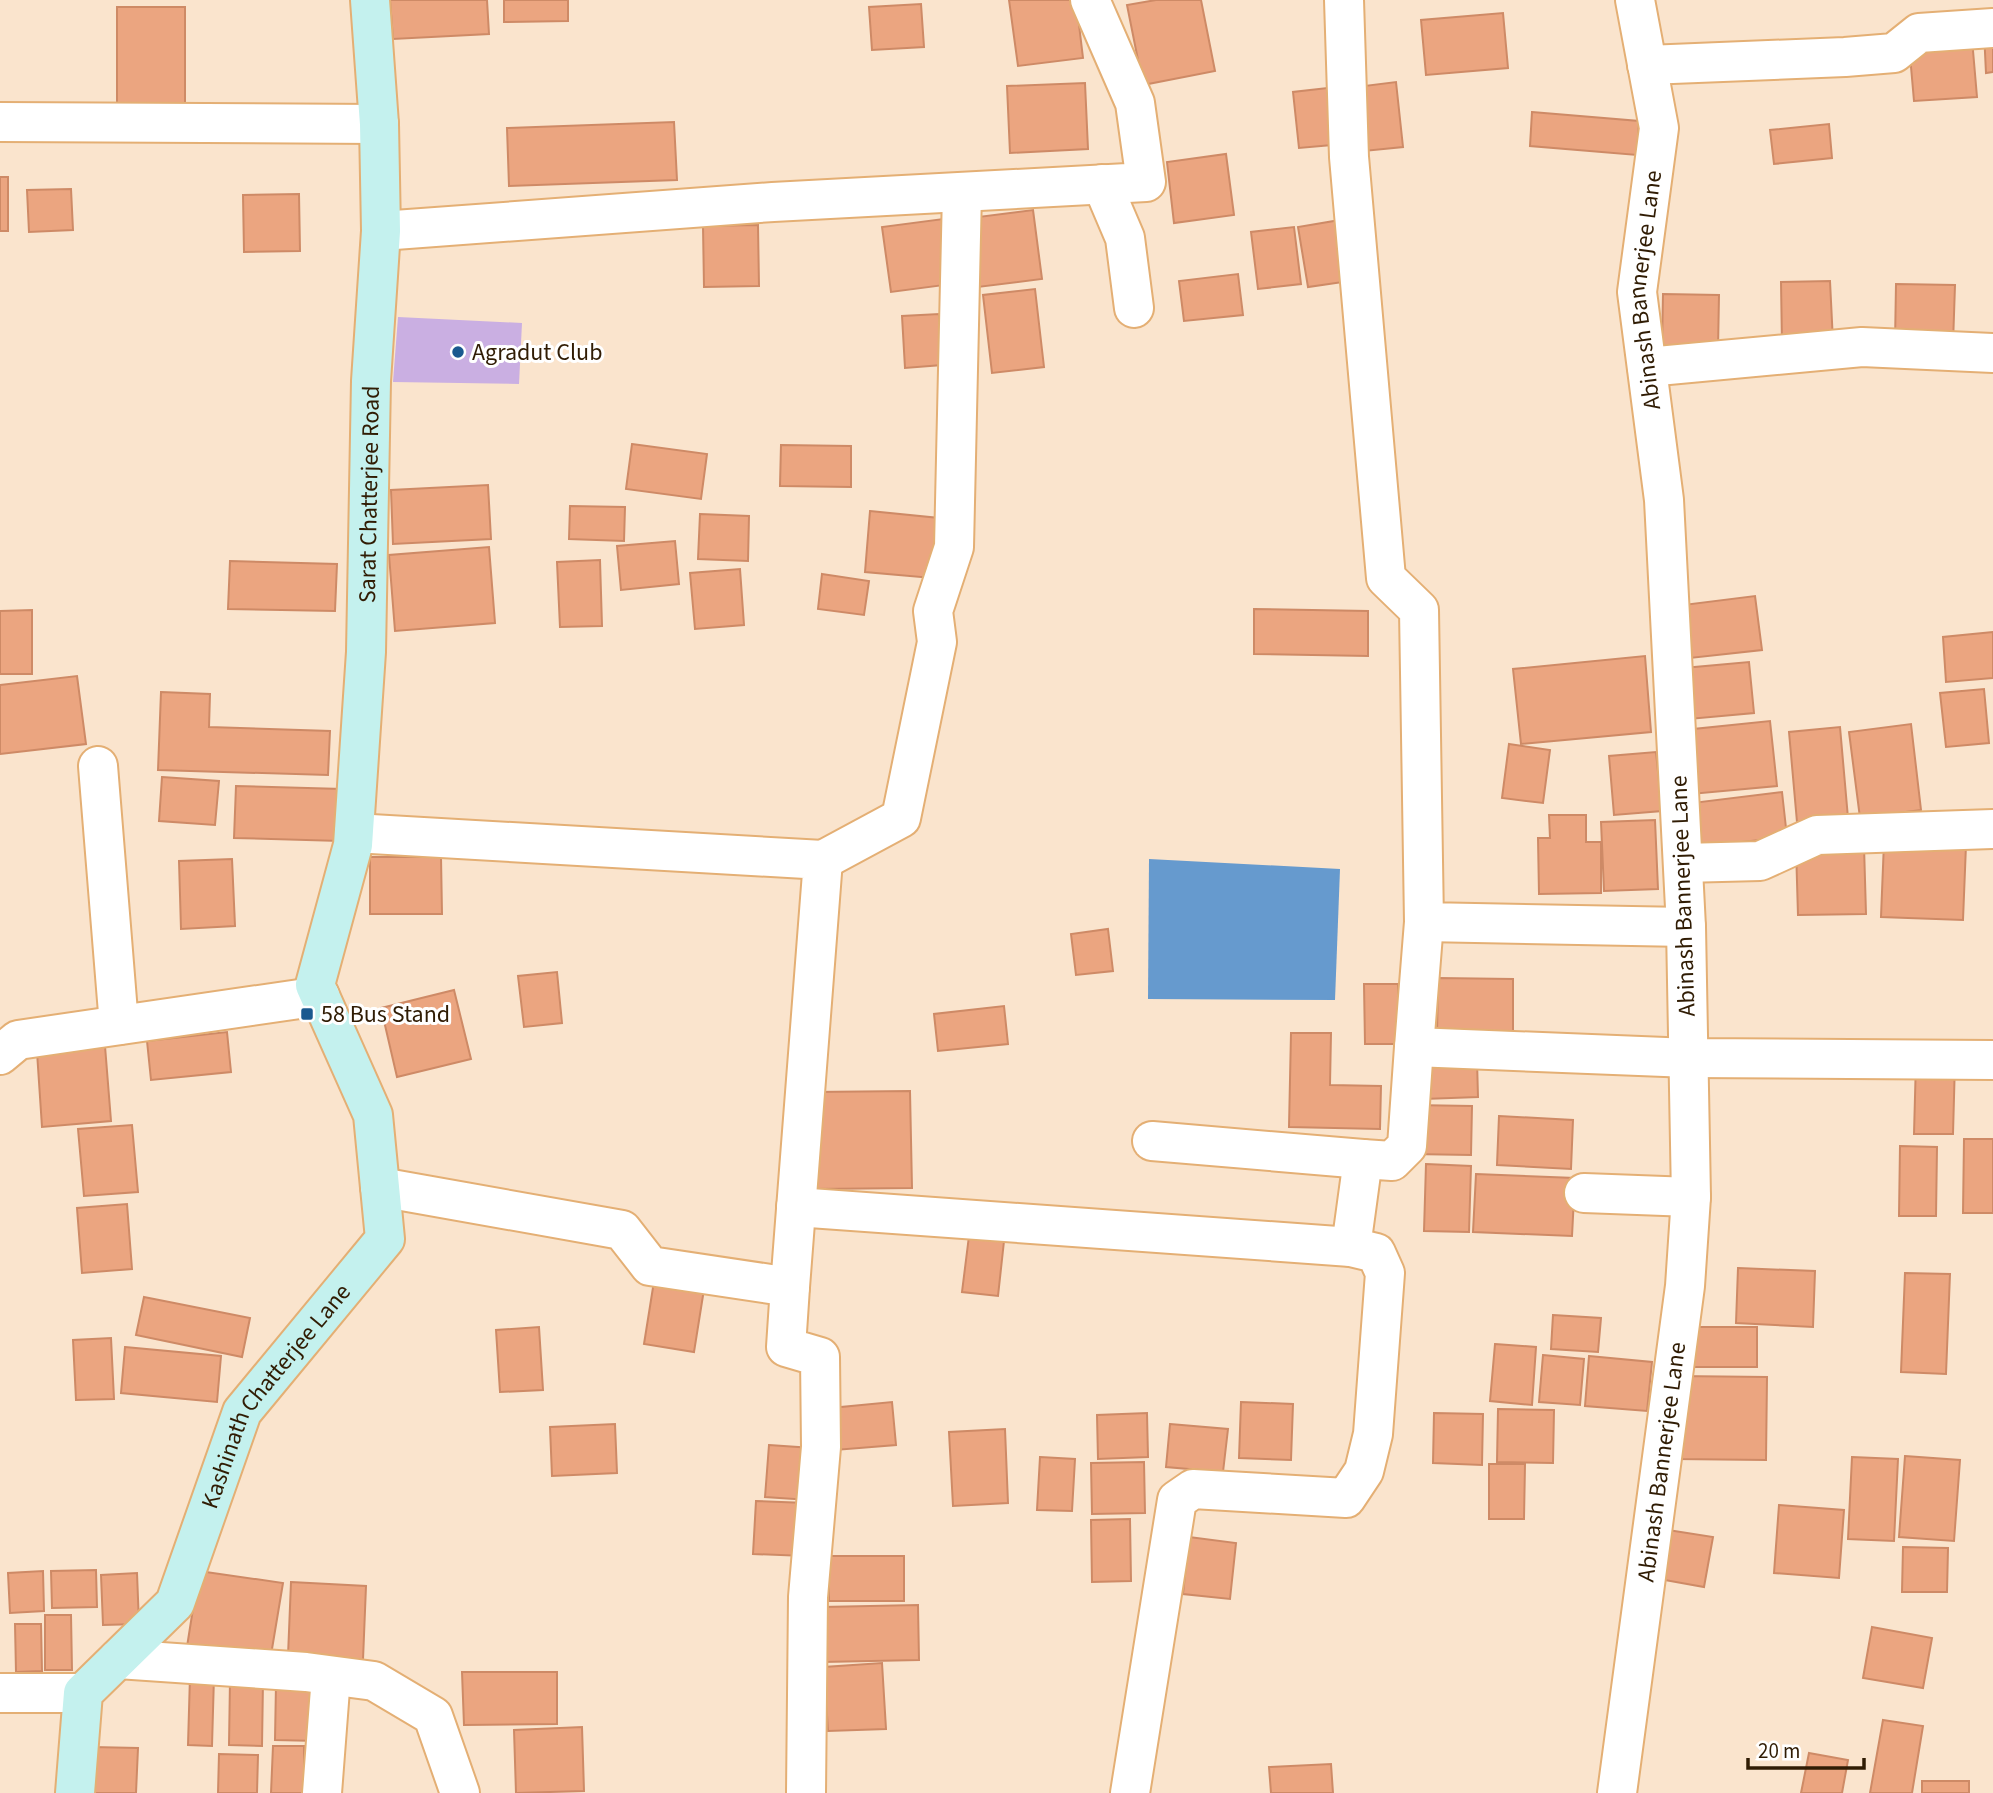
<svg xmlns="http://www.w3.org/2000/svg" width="1993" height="1793" font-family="'Source Sans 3',sans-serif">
<rect width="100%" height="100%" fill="#fae4cd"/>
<polygon fill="#caafe2" points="398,317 522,323 519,384 393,382"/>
<polygon fill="#669ace" points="1149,859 1340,869 1335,1000 1148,999"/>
<g fill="#eba580" stroke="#ce8a66" stroke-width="2">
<polygon points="390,0 487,0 489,34 393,39"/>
<polygon points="504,0 568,0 568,21 504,22"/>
<polygon points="1009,0 1076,0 1083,58 1018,66"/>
<polygon points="1156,0 1201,0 1215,71 1143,85 1127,5"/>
<polygon points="921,4 924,47 872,50 869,7"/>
<rect x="117" y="7" width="68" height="99"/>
<polygon points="1503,13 1508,68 1426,75 1421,20"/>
<polygon points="1993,31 1993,72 1986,73 1984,32"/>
<polygon points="1972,39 1977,97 1914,101 1909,44"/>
<polygon points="1396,82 1403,147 1364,151 1356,87"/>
<polygon points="1085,83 1088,149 1010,153 1007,86"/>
<polygon points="1336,87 1343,144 1299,148 1293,92"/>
<polygon points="1532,112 1639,121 1637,155 1530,146"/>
<polygon points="674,122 677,180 509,186 507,128"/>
<polygon points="1829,124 1832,158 1774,164 1770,130"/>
<polygon points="1226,154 1234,215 1174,223 1167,162"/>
<rect x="0" y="177" width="8" height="54"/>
<polygon points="71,189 73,230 29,232 27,190"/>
<polygon points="299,194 300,251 244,252 243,195"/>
<polygon points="1033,210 1042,279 978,287 970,218"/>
<polygon points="943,219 952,284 891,292 882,227"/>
<polygon points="1340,220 1350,281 1308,287 1298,227"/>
<polygon points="758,225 759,286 704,287 703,226"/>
<polygon points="1294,227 1301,284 1258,289 1251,232"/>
<polygon points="1238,274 1243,315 1184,321 1179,281"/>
<polygon points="1830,281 1833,342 1782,344 1781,282"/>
<polygon points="1896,284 1955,285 1953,344 1895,343"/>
<polygon points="1035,289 1044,367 992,373 983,295"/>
<polygon points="1663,294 1719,295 1718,350 1662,349"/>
<polygon points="939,314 942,365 905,368 902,316"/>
<polygon points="632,444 707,454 701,499 626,489"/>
<polygon points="781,445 851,446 851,487 780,486"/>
<polygon points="488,485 491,539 393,544 391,490"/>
<polygon points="570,506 625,507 624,541 569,539"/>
<polygon points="870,511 939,518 932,578 865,572"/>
<polygon points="700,514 749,516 748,561 698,559"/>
<polygon points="675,541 679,584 621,590 617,546"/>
<polygon points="489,547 495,623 395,631 389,555"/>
<polygon points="600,560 602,626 560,627 557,562"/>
<polygon points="230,561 337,564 335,611 228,609"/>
<polygon points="740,569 744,625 695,629 690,573"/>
<polygon points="822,574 869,581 864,615 818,609"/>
<polygon points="1755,596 1762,650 1690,658 1683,605"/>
<polygon points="1254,609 1368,611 1368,656 1254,654"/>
<polygon points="32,610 32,674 0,674 0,611"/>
<polygon points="1993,632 1993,678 1946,682 1943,637"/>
<polygon points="1645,656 1651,732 1521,744 1513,669"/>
<polygon points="1749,662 1754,713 1689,719 1684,668"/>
<polygon points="77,676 86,744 0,754 0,685"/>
<polygon points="1984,689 1989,743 1946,747 1940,693"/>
<polygon points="161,692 210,694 209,727 330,731 328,775 158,770"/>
<polygon points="1770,721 1777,786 1691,794 1684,730"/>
<polygon points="1911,724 1921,810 1860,818 1849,732"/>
<polygon points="1840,727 1848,818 1797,822 1789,732"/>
<polygon points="1509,744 1550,750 1543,803 1502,798"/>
<polygon points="1656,752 1662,811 1614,815 1609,756"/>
<polygon points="162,777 219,781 215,825 159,821"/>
<polygon points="236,786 342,789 340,841 234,838"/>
<polygon points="1782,792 1787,837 1697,847 1692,803"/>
<polygon points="1549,815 1586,815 1586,842 1601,842 1601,893 1539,894 1538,838 1550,838"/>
<polygon points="1655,820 1658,889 1604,891 1601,822"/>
<polygon points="1884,842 1966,845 1963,920 1881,917"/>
<polygon points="1864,846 1866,914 1798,915 1796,848"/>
<polygon points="370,857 441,857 442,914 370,914"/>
<polygon points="232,859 235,926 181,929 179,861"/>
<polygon points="1108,929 1113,971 1076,975 1071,934"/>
<polygon points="557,972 562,1023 524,1027 518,976"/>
<polygon points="1438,978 1513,979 1513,1037 1437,1036"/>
<polygon points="1364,984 1398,984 1399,1044 1365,1044"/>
<polygon points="454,990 471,1059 397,1077 381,1008"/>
<polygon points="1004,1006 1008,1044 938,1051 934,1014"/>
<polygon points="227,1032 231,1072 151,1080 147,1041"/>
<polygon points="1291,1033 1331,1033 1330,1085 1381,1086 1380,1129 1289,1127"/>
<polygon points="105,1046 111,1121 42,1127 37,1052"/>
<polygon points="1477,1060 1478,1097 1424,1099 1423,1062"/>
<polygon points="1916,1060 1955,1061 1953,1134 1914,1134"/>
<polygon points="910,1091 912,1188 814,1189 812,1092"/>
<polygon points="1412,1105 1472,1106 1471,1155 1412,1154"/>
<polygon points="1499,1116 1573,1120 1571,1169 1497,1165"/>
<polygon points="132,1125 138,1192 84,1196 78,1129"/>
<polygon points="1964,1139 1993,1139 1993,1213 1963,1213"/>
<polygon points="1900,1146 1937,1147 1936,1216 1899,1216"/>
<polygon points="1426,1164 1471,1166 1469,1232 1424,1231"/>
<polygon points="1476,1174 1575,1178 1572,1236 1473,1232"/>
<polygon points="127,1204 132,1269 82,1273 77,1208"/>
<polygon points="970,1228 1005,1232 998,1296 962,1292"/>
<polygon points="1738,1268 1815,1271 1813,1327 1736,1323"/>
<polygon points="1905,1273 1950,1274 1946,1374 1901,1372"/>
<polygon points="655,1275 705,1283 694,1352 644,1344"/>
<polygon points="144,1297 250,1318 242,1357 136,1335"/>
<polygon points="1553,1315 1601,1318 1598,1352 1551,1349"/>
<polygon points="539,1327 543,1390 500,1392 496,1330"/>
<rect x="1692" y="1327" width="65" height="40"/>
<polygon points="111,1338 114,1399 76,1400 73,1340"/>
<polygon points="1495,1344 1536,1347 1532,1405 1490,1401"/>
<polygon points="125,1347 221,1356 217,1402 121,1393"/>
<polygon points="1543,1355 1584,1359 1580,1405 1539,1402"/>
<polygon points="1589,1356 1652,1362 1647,1411 1585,1406"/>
<polygon points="1677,1376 1767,1377 1766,1460 1676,1459"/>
<polygon points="892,1402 896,1445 835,1450 831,1408"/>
<polygon points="1241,1402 1293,1404 1291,1460 1239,1458"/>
<polygon points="1498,1409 1554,1410 1553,1463 1497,1462"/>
<polygon points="1147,1413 1148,1457 1098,1459 1097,1415"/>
<polygon points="1434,1413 1483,1414 1482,1465 1433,1463"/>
<polygon points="615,1424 617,1473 552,1476 550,1427"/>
<polygon points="1170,1424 1228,1429 1223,1472 1166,1467"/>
<polygon points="1005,1429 1008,1503 953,1506 949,1432"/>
<polygon points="769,1445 812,1448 809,1500 765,1497"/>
<polygon points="1905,1456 1960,1460 1954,1541 1899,1537"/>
<polygon points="1040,1457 1075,1459 1072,1511 1037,1510"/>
<polygon points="1852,1457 1898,1459 1894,1541 1848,1539"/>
<polygon points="1144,1462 1145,1513 1092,1514 1091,1463"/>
<polygon points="1489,1464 1525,1464 1524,1519 1489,1519"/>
<polygon points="756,1501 806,1503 804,1556 753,1554"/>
<polygon points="1779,1505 1844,1510 1839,1578 1774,1573"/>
<polygon points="1130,1519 1131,1581 1092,1582 1091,1520"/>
<polygon points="1668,1530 1713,1537 1704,1587 1659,1579"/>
<polygon points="1189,1537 1236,1543 1230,1599 1183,1594"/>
<polygon points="1903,1547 1948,1548 1947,1592 1902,1592"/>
<rect x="829" y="1556" width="75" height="45"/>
<polygon points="96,1570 97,1607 52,1608 51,1571"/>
<polygon points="43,1571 44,1611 10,1613 8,1573"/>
<polygon points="199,1571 283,1583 269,1667 186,1653"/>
<polygon points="137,1573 139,1624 103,1625 101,1575"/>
<polygon points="291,1582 366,1586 363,1660 288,1656"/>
<polygon points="918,1605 919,1660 823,1662 822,1607"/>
<polygon points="45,1615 71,1615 72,1670 45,1670"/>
<polygon points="15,1624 41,1624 42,1671 16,1672"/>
<polygon points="1872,1627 1932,1638 1923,1688 1863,1678"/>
<polygon points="882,1663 886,1729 828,1731 824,1667"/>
<polygon points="462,1672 557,1672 557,1724 464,1725"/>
<polygon points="190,1676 214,1676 212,1746 188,1745"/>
<polygon points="230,1680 263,1681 262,1746 229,1745"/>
<polygon points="276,1684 319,1686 318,1741 275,1740"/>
<polygon points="1883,1720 1923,1726 1912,1793 1870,1793"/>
<polygon points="582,1727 584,1791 516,1793 514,1730"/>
<polygon points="273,1746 304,1746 304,1793 271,1793"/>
<polygon points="92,1747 138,1748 136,1793 90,1793"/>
<polygon points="1809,1753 1848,1760 1842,1793 1801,1793"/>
<polygon points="219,1754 258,1755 257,1793 218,1793"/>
<polygon points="1331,1764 1333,1793 1271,1793 1269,1767"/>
<rect x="1922" y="1781" width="47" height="12"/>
</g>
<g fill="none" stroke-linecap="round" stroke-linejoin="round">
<defs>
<g id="street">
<polyline points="1344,0 1349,157 1386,578 1419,610 1424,922 1686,927"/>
<polyline points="1647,65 1845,57 1894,53 1919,33 1993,28"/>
<polyline points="0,122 379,124"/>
<polyline points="1102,184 1125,238 1134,308"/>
<polyline points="381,231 773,202 1146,182 1135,103 1090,0"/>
<polyline points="1647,367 1862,347 1993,353"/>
<polyline points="98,766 119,1025"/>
<polyline points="354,833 823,860 790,1287"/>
<polyline points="823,860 901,818 937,642 933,611 954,547 962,192"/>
<polyline points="1683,863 1760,861 1817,835 1993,829"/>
<polyline points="1414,1047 1424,922"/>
<polyline points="0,1055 18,1040 320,996"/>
<polyline points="1152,1141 1363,1159"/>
<polyline points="380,1187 622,1230 650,1266 790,1287 786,1347 820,1357 821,1447 808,1597 806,1793"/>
<polyline points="1584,1193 1691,1197"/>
<polyline points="796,1207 1351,1247 1376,1253 1385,1273 1373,1434 1364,1471 1346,1498 1193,1489 1177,1500 1130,1793"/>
<polyline points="1351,1247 1363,1159 1392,1161 1407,1146 1414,1047 1690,1058 1993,1060"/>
<polyline points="118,1659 306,1672 374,1681 433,1716 460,1793"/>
<polyline points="0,1693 83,1693"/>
<polyline points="322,1793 331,1676"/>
<path id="s1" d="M 1617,1793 L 1685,1286 L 1691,1197 L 1686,927 L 1664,500 L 1637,292 L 1659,128 L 1635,0"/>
</g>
<g id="secondary">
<path id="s2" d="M 75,1793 L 83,1693 L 175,1603 L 242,1412 L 385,1239 L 373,1115 L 315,985 L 353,845 L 366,652 L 371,381 L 381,231 L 379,124 L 370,0"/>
</g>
</defs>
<use href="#street" stroke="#e4af74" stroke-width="42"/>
<use href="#secondary" stroke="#e4af74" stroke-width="42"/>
<use href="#street" stroke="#fff" stroke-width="38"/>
<use href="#secondary" stroke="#c4f1ee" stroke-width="38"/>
</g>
<g fill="#1a598f" stroke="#fff" stroke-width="2.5">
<circle cx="458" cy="352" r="7"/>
<rect x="300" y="1007" width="14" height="14" rx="3.5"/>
</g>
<g text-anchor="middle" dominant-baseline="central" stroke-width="6" stroke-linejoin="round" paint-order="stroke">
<g font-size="24" fill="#301c04" stroke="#fff">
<text stroke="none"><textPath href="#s1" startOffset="1510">Abinash Bannerjee Lane</textPath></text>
<text stroke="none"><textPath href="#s2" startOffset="1419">Sarat Chatterjee Road</textPath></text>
<text transform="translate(1683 896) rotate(-92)">Abinash Bannerjee Lane</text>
<text stroke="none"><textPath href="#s2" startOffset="462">Kashinath Chatterjee Lane</textPath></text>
<text stroke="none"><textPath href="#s1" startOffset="334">Abinash Bannerjee Lane</textPath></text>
</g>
<g font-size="24" fill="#301c04" stroke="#fff" text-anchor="start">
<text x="472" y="352">Agradut Club</text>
<text x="321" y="1014">58 Bus Stand</text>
</g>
</g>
<path d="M1748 1758v10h116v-10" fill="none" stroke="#301c04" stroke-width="3.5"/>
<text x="1758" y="1758" font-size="21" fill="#301c04" stroke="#ffffff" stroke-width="5" paint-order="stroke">20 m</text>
</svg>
